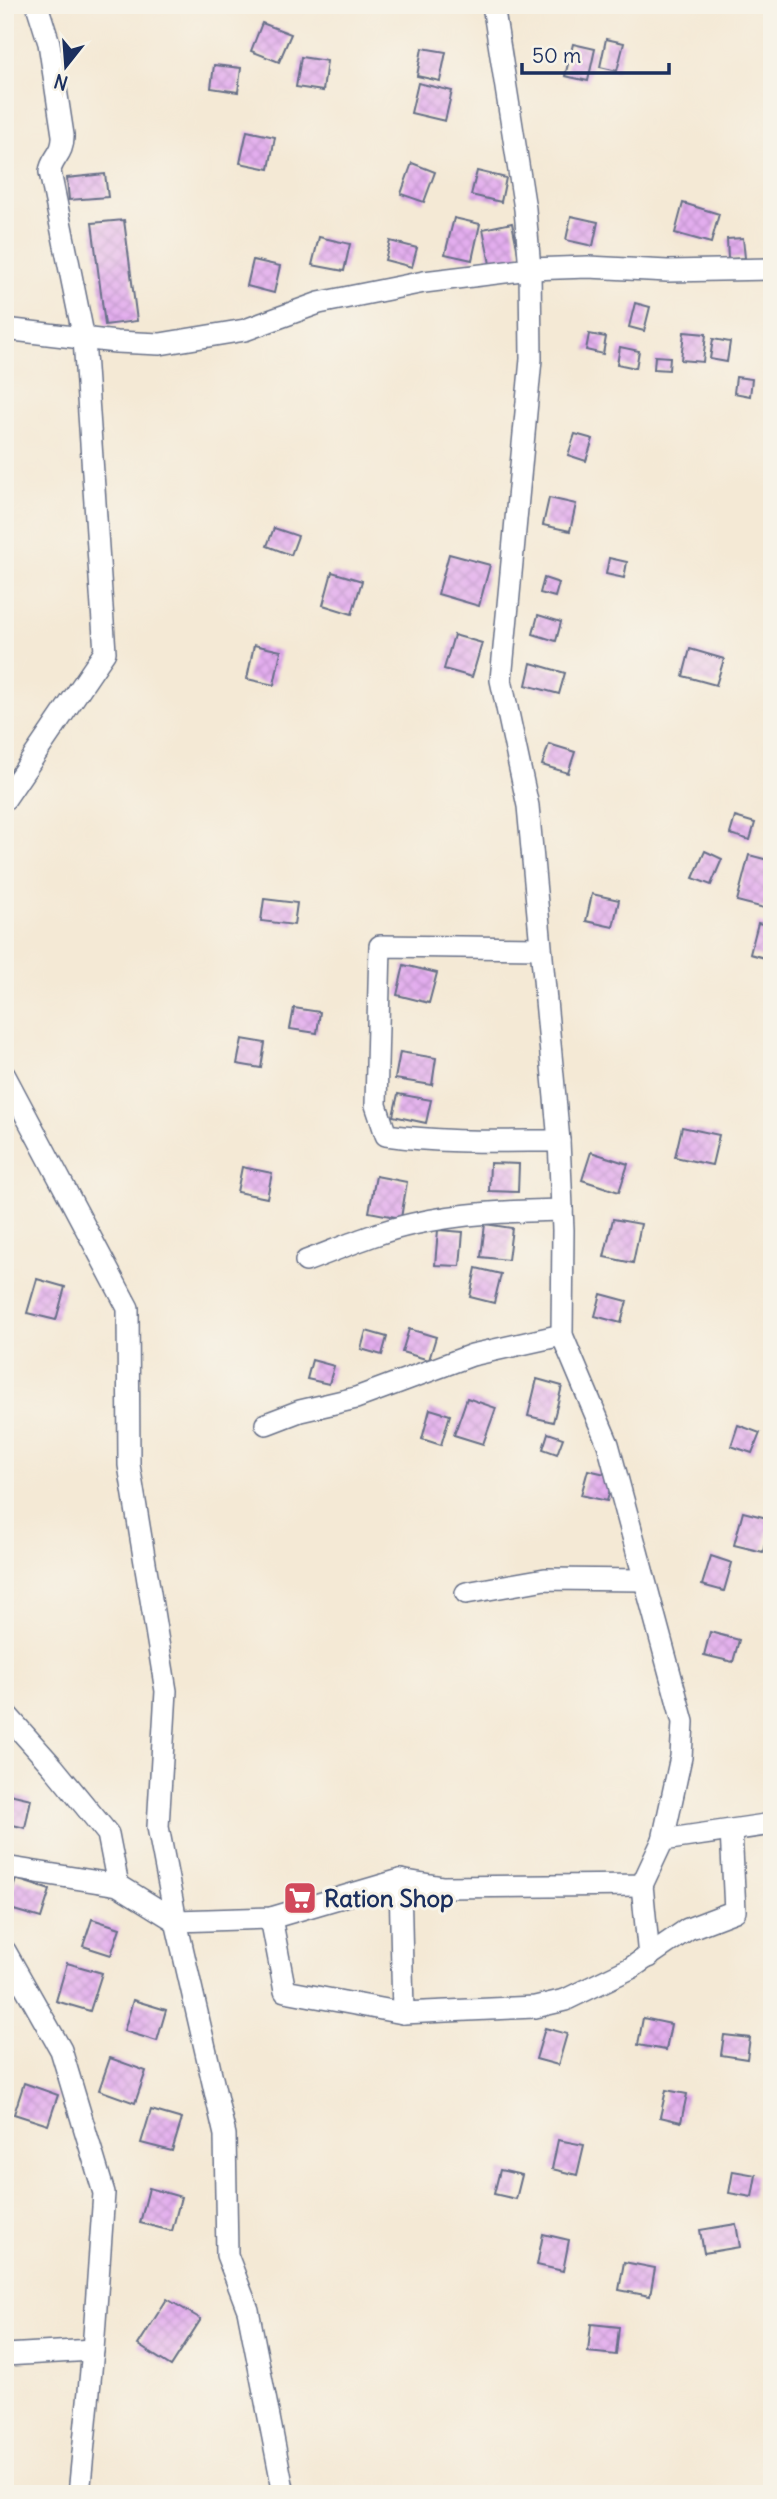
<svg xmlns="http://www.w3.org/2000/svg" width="777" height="2499" font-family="Delius,sans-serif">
<defs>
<pattern id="building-cross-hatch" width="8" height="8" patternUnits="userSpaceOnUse" patternTransform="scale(1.75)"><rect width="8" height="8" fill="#e3adee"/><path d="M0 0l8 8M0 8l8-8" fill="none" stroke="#c295ce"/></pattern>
</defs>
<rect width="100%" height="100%" fill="#f7f3e8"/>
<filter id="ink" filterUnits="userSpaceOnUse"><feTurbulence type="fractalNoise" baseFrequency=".0143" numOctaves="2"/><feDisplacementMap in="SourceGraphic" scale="14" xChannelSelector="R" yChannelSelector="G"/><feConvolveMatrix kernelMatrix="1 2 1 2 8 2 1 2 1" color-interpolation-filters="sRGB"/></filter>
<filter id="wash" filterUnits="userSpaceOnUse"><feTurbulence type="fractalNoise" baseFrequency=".00686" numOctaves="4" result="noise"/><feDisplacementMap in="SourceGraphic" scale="28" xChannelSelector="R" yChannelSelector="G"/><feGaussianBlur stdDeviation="1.57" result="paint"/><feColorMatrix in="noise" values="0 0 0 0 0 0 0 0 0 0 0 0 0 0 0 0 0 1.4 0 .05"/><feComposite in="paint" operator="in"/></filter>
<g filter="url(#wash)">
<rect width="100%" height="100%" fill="#f4e9d5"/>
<g id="blocks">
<g fill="url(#building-cross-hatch)">
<polygon points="262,23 291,34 279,62 251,51"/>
<polygon points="606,39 624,43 617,71 600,67"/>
<polygon points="573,44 595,49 588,81 565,76"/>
<polygon points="422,48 446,52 440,81 417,76"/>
<polygon points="301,57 327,61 323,91 296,87"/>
<polygon points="214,65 241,68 238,92 211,88"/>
<polygon points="418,83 452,91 445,121 411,113"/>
<polygon points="247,131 275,137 269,169 240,163"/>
<polygon points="412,163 435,172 424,202 401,194"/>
<polygon points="477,171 506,178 501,202 471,195"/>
<polygon points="105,174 108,197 69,200 67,178"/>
<polygon points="683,203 719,214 711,243 675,233"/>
<polygon points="571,216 598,222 593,246 566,240"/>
<polygon points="454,218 480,224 472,260 445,254"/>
<polygon points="124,220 137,321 105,325 92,223"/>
<polygon points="512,223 520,263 491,269 483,229"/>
<polygon points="319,237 350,244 344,271 312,265"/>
<polygon points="743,238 745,258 728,259 727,239"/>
<polygon points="390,241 417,248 412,267 385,260"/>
<polygon points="253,260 280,266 274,293 247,286"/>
<polygon points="635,303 650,307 644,331 629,327"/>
<polygon points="684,332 706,334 703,362 681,360"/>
<polygon points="589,334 606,337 603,354 586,350"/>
<polygon points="713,339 730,342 727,362 710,359"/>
<polygon points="620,347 639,351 636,368 617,364"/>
<polygon points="655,356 670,357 669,370 654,369"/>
<polygon points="736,377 752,379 750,396 734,393"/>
<polygon points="575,434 593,439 586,461 568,455"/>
<polygon points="549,498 576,504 570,531 543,525"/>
<polygon points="274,528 298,536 291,555 267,546"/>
<polygon points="449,554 490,565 479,606 438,594"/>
<polygon points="609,558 627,562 624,578 606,574"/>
<polygon points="332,572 362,581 352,614 323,605"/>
<polygon points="544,578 559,583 555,597 540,593"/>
<polygon points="538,615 561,622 556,641 533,634"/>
<polygon points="454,635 482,643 472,677 444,669"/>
<polygon points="254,645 281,651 274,685 247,679"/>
<polygon points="690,649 724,659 716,685 683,676"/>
<polygon points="531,663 565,673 559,694 526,685"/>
<polygon points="549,744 575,752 568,773 542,765"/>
<polygon points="735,817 755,823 750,840 730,834"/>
<polygon points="705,851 722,859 711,885 693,878"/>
<polygon points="749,855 772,861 772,910 737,901"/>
<polygon points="592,894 619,900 613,927 586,921"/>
<polygon points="264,899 297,903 294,925 261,921"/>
<polygon points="758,923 772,926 772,960 750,954"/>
<polygon points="404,965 437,973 429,1003 397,995"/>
<polygon points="294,1008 320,1012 317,1033 290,1029"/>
<polygon points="242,1039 265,1043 261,1068 237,1064"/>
<polygon points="400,1052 436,1058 432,1085 395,1079"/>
<polygon points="398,1094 431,1100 426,1123 393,1116"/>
<polygon points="682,1127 719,1135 712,1165 675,1157"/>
<polygon points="591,1152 628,1164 619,1192 582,1180"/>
<polygon points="490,1163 519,1164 518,1192 489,1191"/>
<polygon points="242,1167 272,1173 267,1198 237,1192"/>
<polygon points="376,1176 407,1182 401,1218 369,1212"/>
<polygon points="613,1219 641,1224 633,1263 604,1257"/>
<polygon points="485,1224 512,1228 508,1260 481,1257"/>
<polygon points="438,1230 463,1232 460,1266 435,1265"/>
<polygon points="476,1268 501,1274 494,1303 470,1297"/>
<polygon points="37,1279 65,1287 56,1320 27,1313"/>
<polygon points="601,1294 627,1301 621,1323 595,1316"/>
<polygon points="409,1329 436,1337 429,1360 402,1352"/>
<polygon points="366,1331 387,1337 382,1355 361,1349"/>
<polygon points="312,1360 334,1366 329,1384 307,1379"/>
<polygon points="537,1379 562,1386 553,1422 528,1416"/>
<polygon points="467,1398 496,1408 483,1444 454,1435"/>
<polygon points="430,1409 450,1415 441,1445 422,1439"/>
<polygon points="738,1425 760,1433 752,1453 731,1446"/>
<polygon points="548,1433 563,1438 557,1454 543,1449"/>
<polygon points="588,1470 614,1476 607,1501 581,1495"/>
<polygon points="743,1512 771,1519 763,1552 734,1545"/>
<polygon points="711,1556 732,1563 724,1591 702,1585"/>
<polygon points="710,1632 739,1640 733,1662 704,1655"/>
<polygon points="5,1793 31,1799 25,1828 5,1823"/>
<polygon points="16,1879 50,1890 41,1918 7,1908"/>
<polygon points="92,1919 120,1928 111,1955 83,1946"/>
<polygon points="67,1963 102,1973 90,2011 56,2001"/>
<polygon points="133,2000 166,2010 157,2041 124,2031"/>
<polygon points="643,2018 671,2024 666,2050 638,2045"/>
<polygon points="545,2028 567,2034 558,2065 536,2059"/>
<polygon points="724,2035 750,2038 747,2059 721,2055"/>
<polygon points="110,2058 146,2071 135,2103 99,2090"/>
<polygon points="24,2083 58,2095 48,2125 14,2114"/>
<polygon points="666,2090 687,2094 681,2122 660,2117"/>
<polygon points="770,2108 772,2108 772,2141 765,2140"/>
<polygon points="151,2110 182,2119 172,2151 141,2143"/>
<polygon points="558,2140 584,2145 577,2175 552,2169"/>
<polygon points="500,2170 522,2175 516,2199 494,2194"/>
<polygon points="733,2171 756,2175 752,2197 729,2193"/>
<polygon points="149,2188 181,2197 172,2231 140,2223"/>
<polygon points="736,2224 740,2247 704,2253 700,2230"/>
<polygon points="543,2234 569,2240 563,2271 537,2265"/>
<polygon points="624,2262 655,2268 650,2296 619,2290"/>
<polygon points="167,2299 201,2319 171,2366 138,2345"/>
<polygon points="591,2324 619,2327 616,2355 588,2352"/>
</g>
</g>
</g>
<g filter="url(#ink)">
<use href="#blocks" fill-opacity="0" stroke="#677088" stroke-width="2"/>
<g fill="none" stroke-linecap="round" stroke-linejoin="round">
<defs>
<g id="street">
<polyline points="493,5 525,209 530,269 531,359 501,680 528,806 559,1141 563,1230 562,1335 608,1444 683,1722 681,1757 663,1840"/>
<polyline points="5,329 116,342 160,344 245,330 319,303 424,282 530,269 588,267 668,271 772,269"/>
<path d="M 5,799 L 105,652 L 84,339 L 50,172 C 51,158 64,155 63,135 L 49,43 L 37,5"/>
<path d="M 540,948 L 380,946 L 376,1105 L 386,1135 C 443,1143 501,1141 559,1141"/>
<polyline points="5,1076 128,1308 129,1465 166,1691 158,1827 176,1921 225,2135 227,2255 248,2310 284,2494"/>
<path d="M 306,1261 C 341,1248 376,1232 413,1224 C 461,1213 512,1211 562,1210"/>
<polyline points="266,1424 300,1411 356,1398 472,1355 562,1335"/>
<polyline points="466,1593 545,1579 644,1580"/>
<polyline points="5,1713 53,1767 108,1834 118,1885"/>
<polyline points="5,1867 118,1885 176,1921 271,1918 400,1880 443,1887 642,1885 663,1840 772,1824"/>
<polyline points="400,1880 403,2013"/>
<polyline points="642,1885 649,1957"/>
<polyline points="271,1918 285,1991 403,2013 535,2007 565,2000 631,1968 688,1929 735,1911 731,1830"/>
<polyline points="5,1951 61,2050 104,2193 93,2350 79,2494"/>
<polyline points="5,2355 93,2350"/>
</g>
</defs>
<use href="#street" stroke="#677088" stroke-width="24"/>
<use href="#street" stroke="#fff" stroke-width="21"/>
</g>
</g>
<defs>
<symbol id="supermarket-square" viewBox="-11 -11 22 22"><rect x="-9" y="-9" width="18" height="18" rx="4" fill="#d1495b" stroke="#f7f3e8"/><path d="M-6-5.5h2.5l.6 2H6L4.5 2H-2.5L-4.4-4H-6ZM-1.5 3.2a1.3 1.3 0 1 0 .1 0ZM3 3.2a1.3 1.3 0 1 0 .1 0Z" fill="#fff"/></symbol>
</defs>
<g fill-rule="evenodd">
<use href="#supermarket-square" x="281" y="1879" width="38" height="38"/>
</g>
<g text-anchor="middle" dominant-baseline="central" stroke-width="6" stroke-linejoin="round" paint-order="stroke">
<g font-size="24" font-weight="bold" fill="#1b2f5e" stroke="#f7f3e8" text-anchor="start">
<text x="324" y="1898">Ration Shop</text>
</g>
</g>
<rect width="777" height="2499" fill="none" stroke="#f7f3e8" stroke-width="28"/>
<g transform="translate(66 66) rotate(197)" stroke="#f7f3e8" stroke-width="5" paint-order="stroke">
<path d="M0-5L12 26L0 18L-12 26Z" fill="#1b2f5e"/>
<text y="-10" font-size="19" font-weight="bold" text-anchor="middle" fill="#1b2f5e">N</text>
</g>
<path d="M522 63v10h147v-10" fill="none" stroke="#1b2f5e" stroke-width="3.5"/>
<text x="532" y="63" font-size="21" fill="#1b2f5e" stroke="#f7f3e8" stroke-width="5" paint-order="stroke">50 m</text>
</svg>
